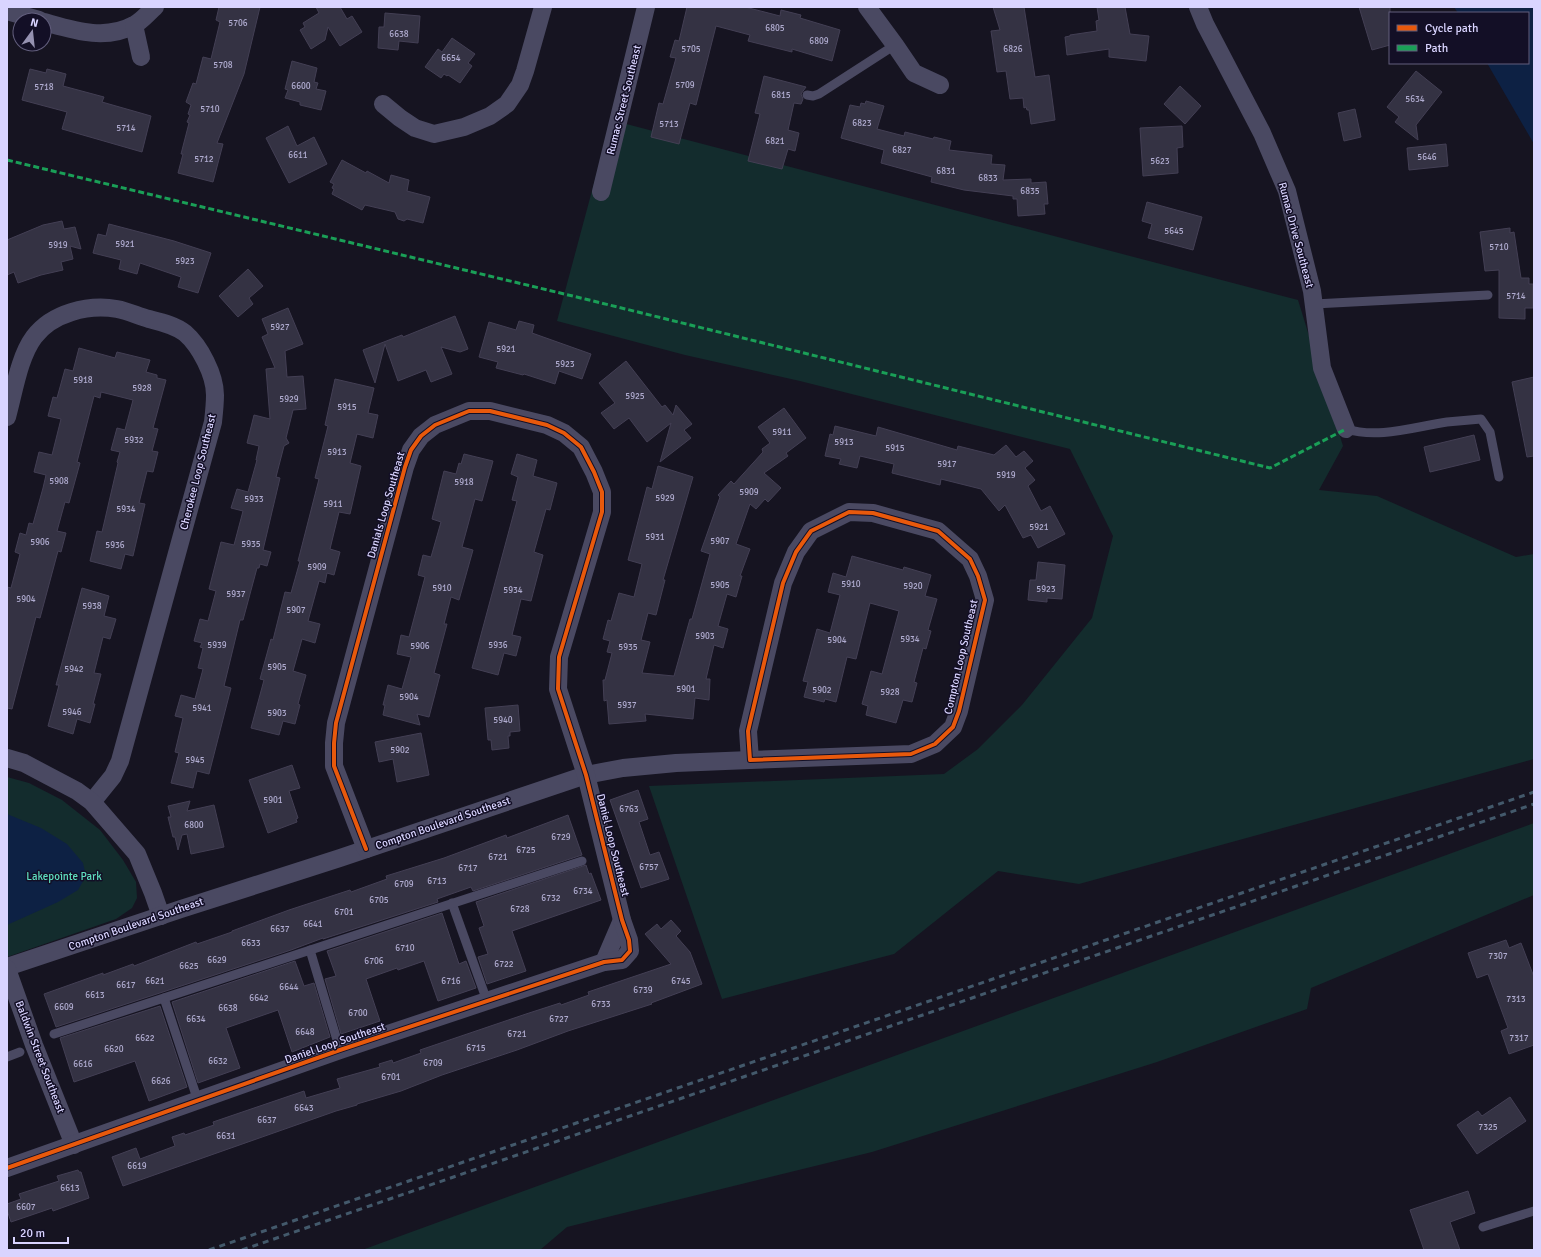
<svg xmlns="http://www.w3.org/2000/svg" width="1541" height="1257" font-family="Signika,sans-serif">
<rect width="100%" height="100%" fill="#161421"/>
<g fill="#132c2d">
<polygon points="611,120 1298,300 1343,446 1319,490 1377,496 1516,557 1534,554 1534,759 1079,884 998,871 894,954 722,999 649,786 944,774 978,749 1022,705 1092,618 1113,536 1070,449 800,381 685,355 557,321"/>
<polygon points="7,777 29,783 62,800 100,830 123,860 136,882 137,898 132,908 116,919 7,957"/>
<polygon points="1534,823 1534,895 1311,988 1307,1009 1157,1062 872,1152 567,1227 540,1250 362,1250"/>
</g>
<g fill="#0d2144">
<polygon points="1454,7 1534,7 1534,144 1487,63 1528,63 1528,13 1458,13"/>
<polygon points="7,814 41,828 67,844 83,863 86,876 78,890 58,902 7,925"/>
</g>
<g fill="#343243" stroke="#433f54">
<polygon points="219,7 260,7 244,74 217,143 223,144 213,182 178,173 183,154 181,154 189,123 187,122 190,115 188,114 191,105 186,102 193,83 196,84 203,57 211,59 220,22 216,20"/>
<polygon points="316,7 340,7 347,19 352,16 362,32 340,46 328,27 325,40 311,49 300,30 305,27 303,23 319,13"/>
<polygon points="687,7 745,7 780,16 781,10 801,15 800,18 840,30 832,61 792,49 792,52 748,41 750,35 716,26 696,105 690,103 679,144 651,137 659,103 663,104 676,58 670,57 675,40 679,41"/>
<polygon points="993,7 1024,7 1035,77 1049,75 1055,120 1031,124 1029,110 1027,110 1026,107 1024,108 1023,98 1010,99 1006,71 997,72 991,31 1000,30"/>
<polygon points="1097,7 1125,7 1130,34 1149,36 1146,61 1109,57 1109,49 1067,55 1065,37 1070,36 1070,35 1097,31 1096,21 1099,20"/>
<polygon points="1359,7 1390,7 1390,45 1372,50"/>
<polygon points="385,13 420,16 418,43 399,41 398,50 378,48 379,27 384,27"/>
<polygon points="452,38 475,54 468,63 472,66 460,83 448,75 447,76 444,74 441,78 425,67 438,49 442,52"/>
<polygon points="292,61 317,68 314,82 318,83 316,89 326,91 321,110 300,105 300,102 285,98 288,90 285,89"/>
<polygon points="30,69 46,73 47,69 66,74 63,86 104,97 102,102 151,116 142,152 62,129 67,112 22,100"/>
<polygon points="1416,71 1442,92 1416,125 1418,140 1395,122 1399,117 1387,107"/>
<polygon points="764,76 806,87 801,94 803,99 801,104 794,103 788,130 799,133 795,151 788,149 782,169 748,161 760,114 755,113"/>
<polygon points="1180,86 1201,106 1185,124 1164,104"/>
<polygon points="866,101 884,106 877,129 904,136 905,132 933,139 934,137 951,141 949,150 992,155 991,164 1005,165 1003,180 1031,179 1031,183 1046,182 1048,204 1044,204 1045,214 1018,216 1017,199 1013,199 1013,196 964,190 931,182 932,177 881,163 884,150 841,138 850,105 860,107 861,103 865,104"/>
<polygon points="1355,109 1361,137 1344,141 1338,113"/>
<polygon points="288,126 297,146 314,137 327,164 289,183 266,138"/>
<polygon points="1182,126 1183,147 1177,148 1178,173 1143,176 1140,128"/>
<polygon points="1446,144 1448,166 1409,170 1407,148"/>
<polygon points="342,160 366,173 367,171 389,183 391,175 409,180 407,191 430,197 423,223 407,219 404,221 398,219 395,212 365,205 362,210 332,194 334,189 332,188 334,184 330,182"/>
<polygon points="1147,202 1202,217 1193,250 1148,238 1152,224 1142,221"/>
<polygon points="62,221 64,229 75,227 81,249 70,246 73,259 61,262 63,270 41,275 18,283 14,272 7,275 7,240 43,225"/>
<polygon points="109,224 174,241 211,253 198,293 178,287 181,277 140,263 137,274 119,269 121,260 93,253 98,234 106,236"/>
<polygon points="1510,228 1510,233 1514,232 1521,278 1529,278 1529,284 1533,284 1533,308 1525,308 1525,319 1499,318 1499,270 1485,271 1480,232"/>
<polygon points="248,269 263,286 249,298 253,304 238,317 219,296"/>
<polygon points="288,308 303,344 285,351 287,377 303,376 306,409 293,410 286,438 289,443 284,446 276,477 280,478 263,550 271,552 267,566 260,564 259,568 257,568 243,620 240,620 224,686 231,688 209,774 197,771 193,788 171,783 179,753 175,752 183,718 175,716 181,695 195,699 203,669 198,668 203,648 200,647 202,643 194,641 200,619 208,621 216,591 209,589 221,542 234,545 243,511 231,508 237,489 248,492 257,460 256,460 259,446 247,443 254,415 270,419 266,369 275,368 262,337 268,334 262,319"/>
<polygon points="455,316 468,349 460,352 441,347 452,374 431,382 426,370 398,381 385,344 375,383 363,350 402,335 403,337"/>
<polygon points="519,321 534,325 532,333 591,354 582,379 559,371 555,384 524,374 523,375 496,368 498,362 479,357 489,322 516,330"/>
<polygon points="79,348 115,358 117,352 150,360 146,372 157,375 157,378 166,380 153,428 158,429 152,451 158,452 153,472 147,471 139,503 145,504 133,556 125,554 121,569 90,561 97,531 102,532 118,463 117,462 120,452 111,450 117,428 125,430 133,400 101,392 100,398 94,396 77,462 80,463 69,503 65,502 57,531 66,533 61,552 58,551 40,618 36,617 12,709 7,708 7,587 11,588 20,554 15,552 20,533 26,535 29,523 33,524 43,488 46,475 34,472 39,452 52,455 61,419 48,416 53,397 57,398 65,369 73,371"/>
<polygon points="626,361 662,407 665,405 673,415 676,405 692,424 684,430 691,438 660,462 671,423 647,442 629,418 614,429 601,413 615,403 599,383"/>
<polygon points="1534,377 1534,456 1527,457 1512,382"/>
<polygon points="335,379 374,388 368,413 378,415 373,438 357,434 350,463 361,466 350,514 339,512 330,549 340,552 334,575 327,573 325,583 319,581 308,621 320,624 315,643 302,639 293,671 306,675 298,704 300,705 295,724 283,721 279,735 251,728 264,680 260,679 271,639 273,640 285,592 291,593 300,561 298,561 319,479 315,478 328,426 325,425"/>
<polygon points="784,408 806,438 786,453 788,456 764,473 781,488 768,502 765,499 756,509 750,504 736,544 750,549 740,576 742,576 736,597 727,594 718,626 728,629 723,648 714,645 706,679 710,679 709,700 695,698 693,719 645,714 646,721 609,724 607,700 604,701 603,680 605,680 612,653 607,652 610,641 603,639 608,620 611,621 619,593 634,597 642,564 628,560 647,487 652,489 658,466 693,477 663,580 665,580 656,615 648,613 641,640 650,642 642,673 674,676 690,619 692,619 710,554 701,551 720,497 718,495 731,481 734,484 763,452 762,449 770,443 758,427"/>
<polygon points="835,426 876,436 878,427 957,450 958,446 994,455 1006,445 1016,457 1024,451 1033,461 1025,468 1035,480 1028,486 1041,511 1050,506 1065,534 1038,548 1031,535 1023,538 1005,505 999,511 981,489 941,479 940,485 892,473 894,464 860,456 857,468 839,464 841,459 825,456 830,434 833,435"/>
<polygon points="1474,435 1480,460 1430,472 1424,447"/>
<polygon points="464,454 493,461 482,501 475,499 462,547 473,550 459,600 451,597 444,624 447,624 434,673 440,675 429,717 417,714 420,725 383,715 385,705 383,705 388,685 402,689 411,657 397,654 401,635 409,637 425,577 418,575 423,555 431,557 441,522 432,519 444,471 456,474 459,463 461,464"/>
<polygon points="517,454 537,460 533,476 557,483 550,510 546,509 534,552 543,555 531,601 521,599 512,635 521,637 516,656 504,653 498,675 472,668 517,501 512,500 518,477 511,474"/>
<polygon points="852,556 903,570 904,567 931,575 925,596 937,599 928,630 931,631 926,649 923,648 914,682 917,683 912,702 903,700 896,723 866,715 868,706 862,704 871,671 882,674 899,611 870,603 856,659 847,657 836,702 825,699 824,702 804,697 808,682 803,681 817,629 830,633 840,595 828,592 833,573 846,577"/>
<polygon points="1038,562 1065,565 1062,599 1047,598 1047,602 1028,600 1030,580 1036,580"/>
<polygon points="82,588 109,596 104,616 116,619 110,639 103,637 94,673 101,674 93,704 95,704 90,723 77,719 73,734 48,726 59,685 56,685"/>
<polygon points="518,705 520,731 510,732 510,736 508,736 509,748 492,750 491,740 488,740 485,708"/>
<polygon points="421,733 429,775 397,782 393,759 379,762 375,742"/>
<polygon points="292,765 300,788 289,791 298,818 296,819 297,822 268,833 249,780"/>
<polygon points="638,790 648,819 639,822 650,855 659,852 669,879 641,888 610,800"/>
<polygon points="190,801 187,811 214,805 224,847 191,854 187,834 182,835 178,850 175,837 173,837 168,817 171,817 168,806"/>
<polygon points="568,815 582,855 473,891 471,887 437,899 438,902 323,939 323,938 291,950 56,1027 44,994 103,973 103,975 133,964 134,966 196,942 197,944 232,932 232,931 289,910 350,890 351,892 387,879 386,876 444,858 506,835 507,838"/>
<polygon points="586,865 589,874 591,873 601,900 512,931 526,971 487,984 478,957 488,954 479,928 484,926 476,902"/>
<polygon points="442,913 459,964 466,961 476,988 438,1001 424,961 398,970 397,968 366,979 380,1021 341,1034 325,979 336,976 327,951"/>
<polygon points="671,920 681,931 676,936 690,952 702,984 651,1003 652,1004 568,1031 517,1050 442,1075 401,1091 357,1104 357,1105 336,1111 123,1186 112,1157 136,1148 140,1159 175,1146 172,1137 184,1133 185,1135 214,1125 213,1122 304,1091 306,1098 340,1088 337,1079 380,1067 379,1064 392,1060 393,1063 421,1053 420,1050 526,1014 560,1003 561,1005 589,995 588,992 671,964 645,934 657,924 661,929"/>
<polygon points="1506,940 1509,948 1521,943 1534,977 1534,1045 1509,1054 1501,1031 1508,1028 1488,974 1477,978 1468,953"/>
<polygon points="295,961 304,986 314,983 330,1037 292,1052 278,1010 226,1028 240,1068 198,1083 172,1002"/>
<polygon points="160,1006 187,1087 149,1101 135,1061 74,1082 60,1038"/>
<polygon points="1510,1097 1526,1121 1477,1154 1457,1125 1478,1111 1482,1116"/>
<polygon points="78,1170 79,1172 81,1172 89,1198 53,1211 52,1208 11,1222 7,1210 7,1204 21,1199 19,1194 59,1181 57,1176"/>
<polygon points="1468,1191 1475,1213 1450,1222 1460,1250 1424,1250 1410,1210"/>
</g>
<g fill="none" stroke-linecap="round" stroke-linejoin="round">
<g stroke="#4a4962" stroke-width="9">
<polyline points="807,95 813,96 819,94 895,45"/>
<polyline points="1314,304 1488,295"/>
<path d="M 1346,429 C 1379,439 1413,427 1447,422 C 1458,421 1469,420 1481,419 L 1490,432 L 1499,477"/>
<polyline points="452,903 487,1001"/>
<polyline points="310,950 340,1050"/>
<polyline points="164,998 198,1101"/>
<polyline points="54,1034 582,861"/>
<polyline points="7,1057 20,1052"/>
<polyline points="1483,1227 1534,1211"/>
</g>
<g stroke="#4a4962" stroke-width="18">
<polyline points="867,7 895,45 914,73 940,85"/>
<polyline points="1198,7 1205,24 1262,133 1287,191 1312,291 1322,368 1346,429"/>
<polyline points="7,11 39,20"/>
<path d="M 44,22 C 73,30 105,41 134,25 C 142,21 148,13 155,7"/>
<polyline points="134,25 141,57"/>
<polyline points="383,104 400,118 415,128 434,134 464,127 490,116 507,104 520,85 525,71 543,7"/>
<polyline points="601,192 646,7"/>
<path d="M 7,417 C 14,392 19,357 34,337 C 52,313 88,304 117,309 C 128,311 138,316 149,319 C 161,322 175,325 185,333 C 200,346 215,375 215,395 C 215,403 214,413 213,422 L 120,761 L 113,776 L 92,802"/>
<polygon points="849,512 873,513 938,531 970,559 978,576 985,600 959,711 953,727 935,744 911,754 750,760 748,731 783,583 796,552 811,531"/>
<polyline points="7,758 24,763 77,791 92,802 137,854 153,893 161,916"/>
<polyline points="604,962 622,920"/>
<polyline points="7,967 181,909 340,858 586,775 623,768 676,763 750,760"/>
<polyline points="7,969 34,1045 74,1145"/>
<polyline points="7,1168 340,1050 604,962 622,960 630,951 629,940 622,920 586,775 558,689 559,657 602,512 602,492 594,472 581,447 564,433 547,425 490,411 469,411 435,425 421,436 411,450 405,467 336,723 334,743 334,766 366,849"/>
</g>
<g stroke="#43596b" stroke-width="3" stroke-dasharray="6 5" stroke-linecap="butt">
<polyline points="209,1250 1534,792"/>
<polyline points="242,1250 1534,804"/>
</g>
<polyline stroke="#1a9f57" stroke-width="3" stroke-dasharray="6 3" stroke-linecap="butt" points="7,160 585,299 1270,468 1346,429"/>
<defs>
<g id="cycleway">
<polygon points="849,512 873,513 938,531 970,559 978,576 985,600 959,711 953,727 935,744 911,754 750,760 748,731 783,583 796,552 811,531"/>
<polyline points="7,1168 340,1050 604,962 622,960 630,951 629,940 622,920 586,775 558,689 559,657 602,512 602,492 594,472 581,447 564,433 547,425 490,411 469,411 435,425 421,436 411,450 405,467 336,723 334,743 334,766 366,849"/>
</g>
</defs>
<use href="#cycleway" stroke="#130f26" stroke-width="6"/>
<use href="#cycleway" stroke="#e8590c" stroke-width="4"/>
</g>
<g text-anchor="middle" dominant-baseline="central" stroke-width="3" stroke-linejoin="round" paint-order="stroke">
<g font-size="9" fill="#b0acd0">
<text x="238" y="23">5706</text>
<text x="775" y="28">6805</text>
<text x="399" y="34">6638</text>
<text x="819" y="41">6809</text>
<text x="691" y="49">5705</text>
<text x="1013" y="49">6826</text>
<text x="451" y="58">6654</text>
<text x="223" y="65">5708</text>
<text x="685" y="85">5709</text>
<text x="301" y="86">6600</text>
<text x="44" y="87">5718</text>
<text x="781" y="95">6815</text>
<text x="1415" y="99">5634</text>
<text x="210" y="109">5710</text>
<text x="862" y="123">6823</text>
<text x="669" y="124">5713</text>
<text x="126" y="128">5714</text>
<text x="775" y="141">6821</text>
<text x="902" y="150">6827</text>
<text x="298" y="155">6611</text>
<text x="1427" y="157">5646</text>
<text x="204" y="159">5712</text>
<text x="1160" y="161">5623</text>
<text x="946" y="171">6831</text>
<text x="988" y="178">6833</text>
<text x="1030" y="191">6835</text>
<text x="1174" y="231">5645</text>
<text x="125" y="244">5921</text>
<text x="58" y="245">5919</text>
<text x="1499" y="247">5710</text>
<text x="185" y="261">5923</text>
<text x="1516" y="296">5714</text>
<text x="280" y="327">5927</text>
<text x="506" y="349">5921</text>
<text x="565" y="364">5923</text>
<text x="83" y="380">5918</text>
<text x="142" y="388">5928</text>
<text x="635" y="396">5925</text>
<text x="289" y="399">5929</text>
<text x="347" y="407">5915</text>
<text x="782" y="432">5911</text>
<text x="134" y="440">5932</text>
<text x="844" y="442">5913</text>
<text x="895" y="448">5915</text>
<text x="337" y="452">5913</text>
<text x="947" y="464">5917</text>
<text x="1006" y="475">5919</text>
<text x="59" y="481">5908</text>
<text x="464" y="482">5918</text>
<text x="749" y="492">5909</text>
<text x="665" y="498">5929</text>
<text x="254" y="499">5933</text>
<text x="333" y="504">5911</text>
<text x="126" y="509">5934</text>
<text x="1039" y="527">5921</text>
<text x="655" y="537">5931</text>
<text x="720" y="541">5907</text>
<text x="40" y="542">5906</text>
<text x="251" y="544">5935</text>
<text x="115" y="545">5936</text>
<text x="317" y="567">5909</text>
<text x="851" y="584">5910</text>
<text x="720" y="585">5905</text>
<text x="913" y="586">5920</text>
<text x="442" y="588">5910</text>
<text x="1046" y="589">5923</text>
<text x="513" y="590">5934</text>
<text x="236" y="594">5937</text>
<text x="26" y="599">5904</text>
<text x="92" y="606">5938</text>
<text x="296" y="610">5907</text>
<text x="705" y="636">5903</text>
<text x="910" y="639">5934</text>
<text x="837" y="640">5904</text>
<text x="217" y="645">5939</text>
<text x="498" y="645">5936</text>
<text x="420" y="646">5906</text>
<text x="628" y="647">5935</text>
<text x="277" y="667">5905</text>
<text x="74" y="669">5942</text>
<text x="686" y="689">5901</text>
<text x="822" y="690">5902</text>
<text x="890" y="692">5928</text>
<text x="409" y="697">5904</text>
<text x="627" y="705">5937</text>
<text x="202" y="708">5941</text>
<text x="72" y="712">5946</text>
<text x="277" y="713">5903</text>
<text x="503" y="720">5940</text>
<text x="400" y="750">5902</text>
<text x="195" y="760">5945</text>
<text x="273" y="800">5901</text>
<text x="629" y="809">6763</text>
<text x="194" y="825">6800</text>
<text x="561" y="837">6729</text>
<text x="526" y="850">6725</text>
<text x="498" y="857">6721</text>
<text x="649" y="867">6757</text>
<text x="468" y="868">6717</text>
<text x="437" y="881">6713</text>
<text x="404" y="884">6709</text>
<text x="583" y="891">6734</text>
<text x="551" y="898">6732</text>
<text x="379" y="900">6705</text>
<text x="520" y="909">6728</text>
<text x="344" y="912">6701</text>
<text x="313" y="924">6641</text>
<text x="280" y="929">6637</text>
<text x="251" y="943">6633</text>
<text x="405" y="948">6710</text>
<text x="1498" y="956">7307</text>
<text x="217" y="960">6629</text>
<text x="374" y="961">6706</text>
<text x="504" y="964">6722</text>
<text x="189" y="966">6625</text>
<text x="155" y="981">6621</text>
<text x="451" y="981">6716</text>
<text x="681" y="981">6745</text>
<text x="126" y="985">6617</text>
<text x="289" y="987">6644</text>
<text x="643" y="990">6739</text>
<text x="95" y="995">6613</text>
<text x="259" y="998">6642</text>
<text x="1516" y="999">7313</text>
<text x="601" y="1004">6733</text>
<text x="64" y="1007">6609</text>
<text x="228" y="1008">6638</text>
<text x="358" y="1013">6700</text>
<text x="196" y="1019">6634</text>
<text x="559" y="1019">6727</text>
<text x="305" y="1032">6648</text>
<text x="517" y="1034">6721</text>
<text x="145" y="1038">6622</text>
<text x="1519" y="1038">7317</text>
<text x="476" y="1048">6715</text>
<text x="114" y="1049">6620</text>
<text x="218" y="1061">6632</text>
<text x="433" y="1063">6709</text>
<text x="83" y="1064">6616</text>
<text x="391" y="1077">6701</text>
<text x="161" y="1081">6626</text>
<text x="304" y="1108">6643</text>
<text x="267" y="1120">6637</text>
<text x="1488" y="1127">7325</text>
<text x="226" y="1136">6631</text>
<text x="137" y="1166">6619</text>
<text x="70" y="1188">6613</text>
<text x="26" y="1207">6607</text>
</g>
<g font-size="11" fill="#d9d4ff" stroke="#130f26">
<text transform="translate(624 100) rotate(-76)">Rumac Street Southeast</text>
<text transform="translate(1296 235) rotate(75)">Rumac Drive Southeast</text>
<text transform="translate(198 472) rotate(-76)">Cherokee Loop Southeast</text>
<text transform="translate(386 505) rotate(-74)">Danials Loop Southeast</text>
<text transform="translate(961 657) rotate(-77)">Compton Loop Southeast</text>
<text transform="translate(443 823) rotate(-19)">Compton Boulevard Southeast</text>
<text transform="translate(613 845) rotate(76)">Daniel Loop Southeast</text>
<text transform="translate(136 924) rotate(-19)">Compton Boulevard Southeast</text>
<text transform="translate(335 1043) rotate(-19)">Daniel Loop Southeast</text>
<text transform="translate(40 1057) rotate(69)">Baldwin Street Southeast</text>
</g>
<g font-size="11" fill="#5fe0c0" stroke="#130f26">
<text x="64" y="876">Lakepointe Park</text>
</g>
</g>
<rect width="1541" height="1257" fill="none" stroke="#d9d4ff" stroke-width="16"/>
<rect x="1389" y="12" width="140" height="52" fill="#130f26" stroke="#625e7d"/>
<rect x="1397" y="25" width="20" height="6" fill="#e8590c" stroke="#625e7d"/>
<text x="1425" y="32" font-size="12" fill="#d9d4ff">Cycle path</text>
<rect x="1397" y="45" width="20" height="6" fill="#1a9f57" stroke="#625e7d"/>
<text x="1425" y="52" font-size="12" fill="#d9d4ff">Path</text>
<g transform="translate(32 32) rotate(15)"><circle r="19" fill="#130f26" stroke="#625e7d"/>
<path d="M0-3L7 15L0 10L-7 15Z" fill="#9591b1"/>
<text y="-6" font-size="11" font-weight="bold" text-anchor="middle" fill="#d9d4ff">N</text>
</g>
<path d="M14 1237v6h54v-6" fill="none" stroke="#d9d4ff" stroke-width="2"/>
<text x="20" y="1237" font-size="12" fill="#d9d4ff" stroke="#130f26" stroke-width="3" paint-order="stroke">20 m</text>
</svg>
